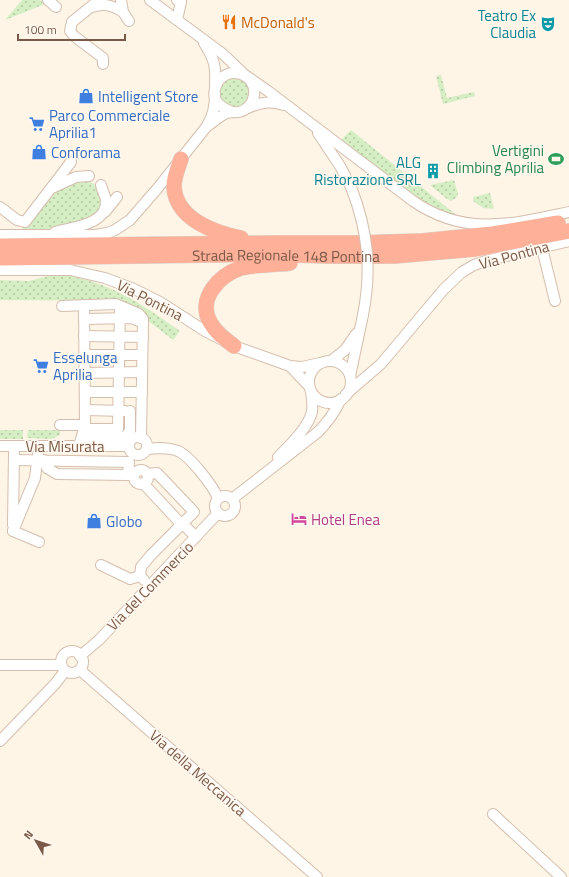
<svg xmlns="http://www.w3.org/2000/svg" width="569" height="877" font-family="'Titillium Web',sans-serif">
<defs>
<pattern id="grass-dots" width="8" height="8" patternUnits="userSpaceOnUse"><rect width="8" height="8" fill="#d5eec3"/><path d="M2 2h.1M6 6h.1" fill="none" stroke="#b2c4a0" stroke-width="1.8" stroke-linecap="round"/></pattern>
</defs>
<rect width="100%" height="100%" fill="#fef5e7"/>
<g fill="url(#grass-dots)">
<polygon points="22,0 40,0 45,4 5,20"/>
<polygon points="441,75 447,98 474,92 475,96 443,104 436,76"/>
<polygon points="226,78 244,78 251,94 244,106 234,109 220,101 218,88"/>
<path d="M 351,130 L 455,214 L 454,215 C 411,202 376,168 341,140 Z"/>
<path d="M 75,180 C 98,180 101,188 101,208 L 90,219 L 41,231 L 22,231 L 23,226 L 30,223 L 52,194 Z"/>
<polygon points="454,180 458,194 456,198 451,201 447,199 430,185"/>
<polygon points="490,193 494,209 483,208 473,201 473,197"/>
<path d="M 56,274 C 107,280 139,302 180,331 L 173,340 L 147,320 L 116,301 L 0,300 L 0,280 L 29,281 Z"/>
<rect x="0" y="430" width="23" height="9"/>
<polygon points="28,430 60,430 60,435 51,439 27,438"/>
</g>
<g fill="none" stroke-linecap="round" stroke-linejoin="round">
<defs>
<g id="minor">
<polyline points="48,0 56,7"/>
<polyline points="99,0 72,22 70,31 74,36 103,58 103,64"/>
<polyline points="121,0 123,12 129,21"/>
<path d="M 150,0 L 223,54 L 245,75 L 268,91 L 413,201 C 465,237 512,224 569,212"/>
<path d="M 92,7 C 104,3 112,5 123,12"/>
<polyline points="177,20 181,2 177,0"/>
<path d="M 204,43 C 215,60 216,67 215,86"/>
<path d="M 248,108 C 261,102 270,101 284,105"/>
<path d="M 209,125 C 214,121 220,116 227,113 C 230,112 235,112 239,112 C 247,110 253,103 254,95 C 257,72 224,64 216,86 C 210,100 221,108 233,112"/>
<polyline points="318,133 340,166 351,187"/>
<polyline points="52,188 76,177 89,176"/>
<polyline points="0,207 17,220 25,222 71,162"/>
<polyline points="105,212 117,197"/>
<path d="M 55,232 C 72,227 108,225 106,200 C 105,195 102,190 101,185"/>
<path d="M 0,235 L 95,235 L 107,233 L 115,230 L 130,220 L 157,189 L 207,126 C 213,115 215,107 215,94"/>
<polyline points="542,248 555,301"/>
<polyline points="0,270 70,270 105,278 134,289 160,302 205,331 234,346 290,366 302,367 320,363"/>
<polyline points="62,306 116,304 139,314 143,319 141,438"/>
<polyline points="84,319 132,318 143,323"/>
<polyline points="84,336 143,337"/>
<polyline points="84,355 142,355"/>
<polyline points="331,361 345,350 356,334"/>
<circle cx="330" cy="382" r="21"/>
<polyline points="290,366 309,386"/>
<polyline points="84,373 142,372"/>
<polyline points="350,376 363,315"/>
<polyline points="85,392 142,392"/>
<polyline points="346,394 381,364 444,289 462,272 474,265 489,260 569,241"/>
<polyline points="85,410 125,411"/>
<polyline points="60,425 85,425"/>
<polyline points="84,429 118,429 120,306"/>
<polyline points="83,436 125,437 130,431 130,411"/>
<circle cx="138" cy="446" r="9"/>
<polyline points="0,446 129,446"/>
<polyline points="79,446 85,425 84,305"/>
<path d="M 147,449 C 157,448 168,447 178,451 C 190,456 213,486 218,498"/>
<path d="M 278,457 C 289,446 308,428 312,412 C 313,405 312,398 311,391"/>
<polyline points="14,460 129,462 128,475 57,474 47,468 44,460"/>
<circle cx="141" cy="477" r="7"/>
<polyline points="143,483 182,525 186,527 196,537"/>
<circle cx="225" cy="506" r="10"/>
<path d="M 232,499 L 318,432 C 328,422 335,412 341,399"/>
<polyline points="13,525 14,453"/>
<polyline points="13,531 35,478 38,454"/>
<polyline points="13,531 39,542"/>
<polyline points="101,565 130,579 140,576 144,580"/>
<polyline points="140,576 141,567 151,555 194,512 157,473 147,474"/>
<circle cx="72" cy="662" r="11"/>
<polyline points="80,656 99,640 218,513"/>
<polyline points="0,665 61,665"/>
<polyline points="80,670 317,877"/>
<polyline points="0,741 55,684 65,671"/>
<polyline points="493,814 561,877"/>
</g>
<g id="highway">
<path d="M 181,159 C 178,168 174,177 174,186 C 175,219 215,233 241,238"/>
<polyline points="0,246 285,243 357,243 422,241 492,234 558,223"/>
<path id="s1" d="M 0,258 L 266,254 L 329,256 L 394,256 L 475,249 L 569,231"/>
<path d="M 234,346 C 225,339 216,333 210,322 C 197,299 219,275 241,268 C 257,264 274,265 290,263"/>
</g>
</defs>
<use href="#minor" stroke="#d5bead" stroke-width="12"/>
<use href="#highway" stroke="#ddd4cf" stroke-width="16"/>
<use href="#minor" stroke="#fff" stroke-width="10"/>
<use href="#highway" stroke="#feb098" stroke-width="15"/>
<defs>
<path id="minor-bridge" d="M 351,187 C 368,231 372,269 363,315"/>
</defs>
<use href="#minor-bridge" stroke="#d5bead" stroke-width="12" stroke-linecap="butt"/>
<use href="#minor-bridge" stroke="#fff" stroke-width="10"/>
</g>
<defs>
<symbol id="restaurant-bare" viewBox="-9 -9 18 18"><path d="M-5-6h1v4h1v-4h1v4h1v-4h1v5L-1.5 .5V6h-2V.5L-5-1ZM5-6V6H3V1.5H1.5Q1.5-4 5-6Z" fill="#e8710a" stroke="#fff8ef" stroke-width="2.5" paint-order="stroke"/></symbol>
<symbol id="theatre-bare" viewBox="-9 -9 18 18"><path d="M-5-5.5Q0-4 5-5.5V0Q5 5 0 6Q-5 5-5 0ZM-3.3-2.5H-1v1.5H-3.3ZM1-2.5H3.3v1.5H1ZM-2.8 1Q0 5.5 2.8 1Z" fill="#0f9aa8" stroke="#fff8ef" stroke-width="2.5" paint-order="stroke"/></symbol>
<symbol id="shop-bare" viewBox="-9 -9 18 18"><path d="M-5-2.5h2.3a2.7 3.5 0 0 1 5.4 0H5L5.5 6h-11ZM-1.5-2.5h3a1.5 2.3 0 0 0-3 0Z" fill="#3f7fe0" stroke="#fff8ef" stroke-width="2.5" paint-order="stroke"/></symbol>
<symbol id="supermarket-bare" viewBox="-9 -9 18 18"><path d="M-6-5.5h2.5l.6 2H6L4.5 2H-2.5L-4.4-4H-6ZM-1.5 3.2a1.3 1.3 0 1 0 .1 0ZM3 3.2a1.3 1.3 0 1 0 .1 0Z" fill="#3f7fe0" stroke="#fff8ef" stroke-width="2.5" paint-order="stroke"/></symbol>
<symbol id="stadium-bare" viewBox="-9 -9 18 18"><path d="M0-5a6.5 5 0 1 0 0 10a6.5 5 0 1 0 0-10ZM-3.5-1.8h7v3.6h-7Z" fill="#2e9e5b" stroke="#fff8ef" stroke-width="2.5" paint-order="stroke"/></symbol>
<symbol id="building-bare" viewBox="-9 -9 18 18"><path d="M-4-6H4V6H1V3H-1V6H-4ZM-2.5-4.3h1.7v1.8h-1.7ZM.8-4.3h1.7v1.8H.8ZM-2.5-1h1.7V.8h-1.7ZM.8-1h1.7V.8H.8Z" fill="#0f9aa8" stroke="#fff8ef" stroke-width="2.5" paint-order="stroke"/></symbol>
<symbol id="hotel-bare" viewBox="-9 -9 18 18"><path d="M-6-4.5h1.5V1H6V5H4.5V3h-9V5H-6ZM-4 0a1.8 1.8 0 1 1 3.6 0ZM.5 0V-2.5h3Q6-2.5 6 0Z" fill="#d1479c" stroke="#fff8ef" stroke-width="2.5" paint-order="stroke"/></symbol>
</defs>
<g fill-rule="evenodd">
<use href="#restaurant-bare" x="218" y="11" width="22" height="22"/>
<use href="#theatre-bare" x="537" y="13" width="22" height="22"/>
<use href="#shop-bare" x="75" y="85" width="22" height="22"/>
<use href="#supermarket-bare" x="26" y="113" width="22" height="22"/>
<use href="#shop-bare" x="28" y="141" width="22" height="22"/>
<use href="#stadium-bare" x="545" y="148" width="22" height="22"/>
<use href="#building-bare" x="422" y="160" width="22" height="22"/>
<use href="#supermarket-bare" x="30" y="355" width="22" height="22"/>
<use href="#hotel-bare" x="288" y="508" width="22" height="22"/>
<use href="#shop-bare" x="83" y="510" width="22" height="22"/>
</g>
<g text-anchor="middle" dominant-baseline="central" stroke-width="3" stroke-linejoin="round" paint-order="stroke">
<g font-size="15" fill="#0d838f" stroke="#fff8ef" text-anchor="end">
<text x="536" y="15">Teatro Ex<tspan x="536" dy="17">Claudia</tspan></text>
<text x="421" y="162">ALG<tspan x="421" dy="17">Ristorazione SRL</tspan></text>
</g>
<g font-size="15" fill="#c56008" stroke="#fff8ef" text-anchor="start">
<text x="241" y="22">McDonald's</text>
</g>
<g font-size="15" fill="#366cbe" stroke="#fff8ef" text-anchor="start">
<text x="98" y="96">Intelligent Store</text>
<text x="49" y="115">Parco Commerciale<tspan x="49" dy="17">Aprilia1</tspan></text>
<text x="51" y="152">Conforama</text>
<text x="53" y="357">Esselunga<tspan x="53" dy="17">Aprilia</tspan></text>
<text x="106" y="521">Globo</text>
</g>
<g font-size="15" fill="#27864d" stroke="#fff8ef" text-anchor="end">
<text x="544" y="150">Vertigini<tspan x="544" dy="17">Climbing Aprilia</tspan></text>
</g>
<g font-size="15" fill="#7b5948" stroke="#fff8ef">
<text transform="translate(514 255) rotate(-15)">Via Pontina</text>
<text stroke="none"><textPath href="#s1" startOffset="286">Strada Regionale 148 Pontina</textPath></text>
<text transform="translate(150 300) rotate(27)">Via Pontina</text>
<text x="65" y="446">Via Misurata</text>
<text transform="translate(150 586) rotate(-46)">Via del Commercio</text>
<text transform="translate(198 773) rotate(41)">Via della Meccanica</text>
</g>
<g font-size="15" fill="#b23c85" stroke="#fff8ef" text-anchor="start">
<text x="311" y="519">Hotel Enea</text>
</g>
</g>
<g transform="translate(36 841) rotate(309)" stroke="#fff8ef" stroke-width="3" paint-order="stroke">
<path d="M0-3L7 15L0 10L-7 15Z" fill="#7b5948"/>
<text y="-6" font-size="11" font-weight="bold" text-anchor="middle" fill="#7b5948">N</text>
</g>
<path d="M18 34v6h107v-6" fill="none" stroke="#7b5948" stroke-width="2"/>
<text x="24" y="34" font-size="12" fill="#7b5948" stroke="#fff8ef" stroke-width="3" paint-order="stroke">100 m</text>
</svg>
